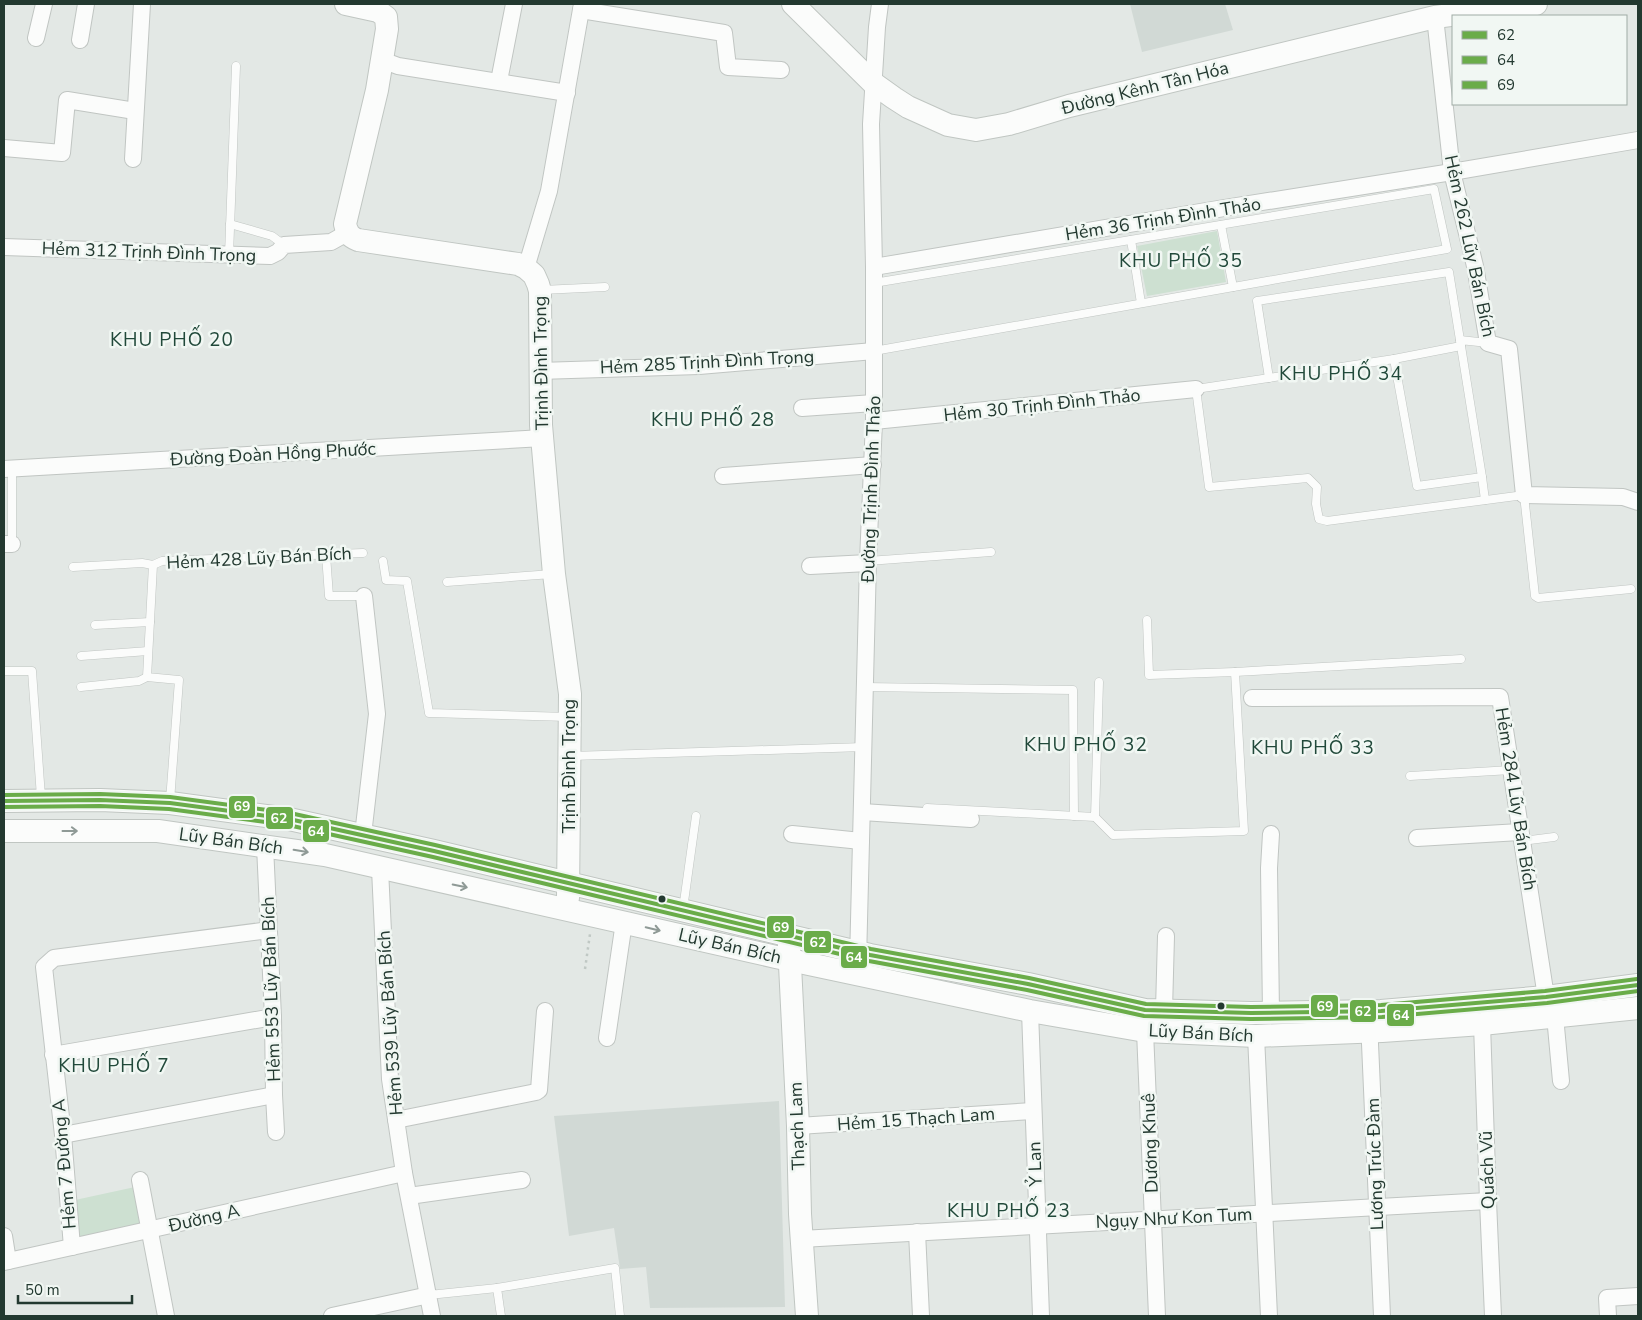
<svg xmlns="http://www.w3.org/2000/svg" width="1642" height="1320" font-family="'Nunito Sans',sans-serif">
<rect width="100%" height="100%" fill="#e3e8e5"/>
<g fill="#d1d9d5">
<polygon points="1130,4 1225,4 1233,30 1142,52"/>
<polygon points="779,1101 785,1307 650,1308 646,1267 620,1269 614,1228 569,1236 554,1116"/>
</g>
<g fill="#cde0d1">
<polygon points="1217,231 1226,282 1147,296 1137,246"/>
<polygon points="135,1187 143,1225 78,1240 75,1200"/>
</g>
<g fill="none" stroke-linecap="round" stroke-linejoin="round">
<defs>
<g id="lane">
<polyline points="230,224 272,236 284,245"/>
<polyline points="1221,225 1233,287"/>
<polyline points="1131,240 1141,303"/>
<polyline points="229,255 236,66"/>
<polyline points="542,290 605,287"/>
<polyline points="1488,343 1460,340 1482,477 1417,486 1394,359 1196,389 1209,487 1308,478 1317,487 1316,504 1319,519 1327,521 1524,495 1535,596 1538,598 1631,589"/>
<polyline points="874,351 1447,249 1434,189 874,283"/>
<polyline points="1394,359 1461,346"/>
<polyline points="1269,378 1257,301 1449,272 1460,340"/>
<polyline points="12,469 12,544"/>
<polyline points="1482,477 1485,500"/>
<polyline points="326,555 329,596 364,596"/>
<polyline points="383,561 386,580 407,581 429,713 568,717"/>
<polyline points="868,561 991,552"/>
<polyline points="153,565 147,677 179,680 170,801"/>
<polyline points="153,565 162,561 363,553"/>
<polyline points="73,567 142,563 153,565"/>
<polyline points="447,582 552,574"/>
<polyline points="95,625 150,622"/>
<polyline points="81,656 148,651"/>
<polyline points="4,671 32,671 41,797"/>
<polyline points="1235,672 1461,659"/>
<polyline points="81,687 139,681 147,677"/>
<polyline points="865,687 1073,690 1074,816"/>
<polyline points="571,756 864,747"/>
<polyline points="1410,776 1511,770"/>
<polyline points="927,808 1095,817 1099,682"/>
<polyline points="1095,817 1113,835 1244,831 1235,672 1149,675 1147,620"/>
<polyline points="1522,841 1554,837"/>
<polyline points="683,909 696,816"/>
<polyline points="429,1295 497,1288"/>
<polyline points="501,1316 497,1288 615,1268 620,1316"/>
</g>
<g id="street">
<polyline points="581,10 724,33 728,67 781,70"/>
<polyline points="1435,17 1452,172 1475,266 1488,343 1509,349 1524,495 1623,497 1638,502"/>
<polyline points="36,38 44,4"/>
<polyline points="80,40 86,4"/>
<polyline points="382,60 398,66 567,93"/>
<polyline points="499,81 514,4"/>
<polyline points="4,148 62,153 67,100 135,111"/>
<polyline points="133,159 142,4"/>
<polyline points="4,247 270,256 278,252 284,245 331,242 347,233"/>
<polyline points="874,267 1218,209 1452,172 1638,140"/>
<polyline points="526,268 549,191 582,4"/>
<polyline points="539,371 699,366 874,351"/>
<polyline points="802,408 874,403"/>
<polyline points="874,421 1196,389"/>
<polyline points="4,469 543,438"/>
<polyline points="723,476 873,465"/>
<polyline points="4,544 12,544"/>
<polyline points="810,566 868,563"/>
<polyline points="1252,698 1500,697 1546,997"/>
<polyline points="862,812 971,819"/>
<polyline points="792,834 861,841"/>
<polyline points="363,835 377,714 364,596"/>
<polyline points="1417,838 1520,832"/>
<polyline points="265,846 273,1017 274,1095 276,1132"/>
<polyline points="380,869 390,1079 404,1173 432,1316"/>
<polyline points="858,961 868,561 874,421 874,267 871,124 877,27 880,4"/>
<polyline points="1164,1010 1166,936"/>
<polyline points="1030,1011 1041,1316"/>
<polyline points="1271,1013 1269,868 1271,834"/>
<polyline points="1555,1016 1561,1081"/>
<polyline points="1369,1021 1382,1316"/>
<polyline points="1482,1024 1488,1201 1493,1316"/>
<polyline points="1145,1031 1157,1316"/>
<polyline points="1256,1036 1269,1316"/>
<polyline points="607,1038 624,922"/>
<polyline points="53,1055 273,1017"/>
<polyline points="396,1120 536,1092 539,1090 545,1011"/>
<polyline points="798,1126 1033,1111"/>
<polyline points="63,1135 274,1095"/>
<polyline points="140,1180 166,1316"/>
<polyline points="409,1196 522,1180"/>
<polyline points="917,1232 921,1316"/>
<polyline points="4,1236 8,1261"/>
<polyline points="801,1239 1488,1201"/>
<polyline points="72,1247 63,1135 44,967 54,958 269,930"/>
<polyline points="4,1262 404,1173"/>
<polyline points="332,1316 429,1295"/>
<polyline points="1608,1316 1607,1298 1638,1296"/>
</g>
<g id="secondary">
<path d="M 346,4 L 378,11 L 386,17 L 387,29 L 377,90 L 345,224 C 347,233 350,237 358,240 L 518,264 L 526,268 L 534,275 L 538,284 L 540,291 L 541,425 L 554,574 L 570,694 L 568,898"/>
<polyline points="793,4 873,83 894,98 908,107 948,125 976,130 1009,124 1069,106 1435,17 1536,4"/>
<polyline points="4,801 100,800 170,803 289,819 434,851 870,955 1028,984 1145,1010 1251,1013 1381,1011 1546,997 1638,985"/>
<polyline points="4,831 158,831 325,855 776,957 1030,1011 1145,1031 1256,1036 1382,1031 1482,1024 1638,1008"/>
<polyline points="789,945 798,1126 800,1214 807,1316"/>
</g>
</defs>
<use href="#lane" stroke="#c0c5c2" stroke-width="9"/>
<use href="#street" stroke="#c0c5c2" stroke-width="18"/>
<use href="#secondary" stroke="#c0c6c2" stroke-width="24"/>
<polyline stroke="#c0c8c4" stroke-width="2.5" stroke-dasharray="2.5 4" stroke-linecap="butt" points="585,969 590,934"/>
<use href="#lane" stroke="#fbfcfb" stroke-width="8"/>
<use href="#street" stroke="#fbfcfb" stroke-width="16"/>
<use href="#secondary" stroke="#fbfcfb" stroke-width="22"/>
<defs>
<polyline id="bus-1" points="4,801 100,800 170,803 289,819 434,851 870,955 1028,984 1145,1010 1251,1013 1381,1011 1546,997 1638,985"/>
<polyline id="bus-2" points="4,807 100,806 169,809 288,825 433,857 869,961 1027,990 1144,1016 1251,1019 1382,1017 1547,1003 1638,991"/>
<polyline id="bus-3" points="4,795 100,794 170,797 290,813 435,845 871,949 1029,978 1146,1004 1251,1007 1381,1005 1545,991 1637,979"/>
</defs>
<use href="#bus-1" stroke="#f1f7f3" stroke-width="8"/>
<use href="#bus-2" stroke="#f1f7f3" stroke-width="8"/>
<use href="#bus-3" stroke="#f1f7f3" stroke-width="8"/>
<use href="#bus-1" stroke="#6aac49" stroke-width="4"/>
<use href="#bus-2" stroke="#6aac49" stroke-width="4"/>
<use href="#bus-3" stroke="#6aac49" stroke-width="4"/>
</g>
<defs><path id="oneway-shaft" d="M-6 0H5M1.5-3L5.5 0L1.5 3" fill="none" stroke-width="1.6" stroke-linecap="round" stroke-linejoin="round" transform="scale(1.25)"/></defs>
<g stroke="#8f9a96">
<use href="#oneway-shaft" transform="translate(70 831)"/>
<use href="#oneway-shaft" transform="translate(301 851) rotate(9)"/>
<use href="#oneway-shaft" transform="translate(460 886) rotate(12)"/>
<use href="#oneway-shaft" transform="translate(653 929) rotate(13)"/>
</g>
<g fill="#233930" stroke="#f1f7f3" stroke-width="2">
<circle cx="662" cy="899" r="4.5"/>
<circle cx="1221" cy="1006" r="4.5"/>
</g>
<g text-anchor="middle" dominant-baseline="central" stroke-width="5" stroke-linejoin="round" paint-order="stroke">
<g font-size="18" fill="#233930" stroke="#f1f7f3">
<text transform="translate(1145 88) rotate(-14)">Đường Kênh Tân Hóa</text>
<text transform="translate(1163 219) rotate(-9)">Hẻm 36 Trịnh Đình Thảo</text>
<text transform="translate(1470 246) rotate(78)">Hẻm 262 Lũy Bán Bích</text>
<text transform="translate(149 252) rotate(2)">Hẻm 312 Trịnh Đình Trọng</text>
<text transform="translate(707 362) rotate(-3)">Hẻm 285 Trịnh Đình Trọng</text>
<text transform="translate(541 363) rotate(-91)">Trịnh Đình Trọng</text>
<text transform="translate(1042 405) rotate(-6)">Hẻm 30 Trịnh Đình Thảo</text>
<text transform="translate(273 454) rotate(-3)">Đường Đoàn Hồng Phước</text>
<text transform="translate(871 489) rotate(-88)">Đường Trịnh Đình Thảo</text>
<text transform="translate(259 558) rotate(-3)">Hẻm 428 Lũy Bán Bích</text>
<text transform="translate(569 766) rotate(-90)">Trịnh Đình Trọng</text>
<text transform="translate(1516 799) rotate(81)">Hẻm 284 Lũy Bán Bích</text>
<text transform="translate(231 841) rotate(8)">Lũy Bán Bích</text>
<text transform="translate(730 946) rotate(13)">Lũy Bán Bích</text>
<text transform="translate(271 989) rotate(-92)">Hẻm 553 Lũy Bán Bích</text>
<text transform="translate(390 1023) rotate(-94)">Hẻm 539 Lũy Bán Bích</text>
<text transform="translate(1201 1033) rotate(3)">Lũy Bán Bích</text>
<text transform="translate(916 1119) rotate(-4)">Hẻm 15 Thạch Lam</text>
<text transform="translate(797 1126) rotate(-92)">Thạch Lam</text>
<text transform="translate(1150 1143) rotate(-92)">Dương Khuê</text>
<text transform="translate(64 1164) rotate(-95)">Hẻm 7 Đường A</text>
<text transform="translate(1035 1164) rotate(-92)">Ỷ Lan</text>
<text transform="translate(1375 1164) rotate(-92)">Lương Trúc Đàm</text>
<text transform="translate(1487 1170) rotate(-92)">Quách Vũ</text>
<text transform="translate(204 1218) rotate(-13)">Đường A</text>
<text transform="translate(1174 1218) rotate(-3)">Ngụy Như Kon Tum</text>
</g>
<g font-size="19" letter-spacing="1" fill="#21493a" stroke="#f1f7f3">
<text x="1181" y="261">KHU PHỐ 35</text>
<text x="172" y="340">KHU PHỐ 20</text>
<text x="1341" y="374">KHU PHỐ 34</text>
<text x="713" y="420">KHU PHỐ 28</text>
<text x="1086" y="745">KHU PHỐ 32</text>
<text x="1313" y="748">KHU PHỐ 33</text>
<text x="114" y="1066">KHU PHỐ 7</text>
<text x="1009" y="1211">KHU PHỐ 23</text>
</g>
</g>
<g stroke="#f1f7f3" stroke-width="2">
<rect x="228" y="795" width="28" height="24" rx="5" fill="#6aac49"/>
<rect x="265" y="806" width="29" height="24" rx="5" fill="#6aac49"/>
<rect x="302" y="819" width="28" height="24" rx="5" fill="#6aac49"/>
<rect x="766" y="915" width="29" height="24" rx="5" fill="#6aac49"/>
<rect x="803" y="930" width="29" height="24" rx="5" fill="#6aac49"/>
<rect x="840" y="945" width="28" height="24" rx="5" fill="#6aac49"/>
<rect x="1310" y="994" width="29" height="24" rx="5" fill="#6aac49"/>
<rect x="1349" y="999" width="28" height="24" rx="5" fill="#6aac49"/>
<rect x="1386" y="1003" width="29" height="24" rx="5" fill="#6aac49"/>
</g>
<g font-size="14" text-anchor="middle" font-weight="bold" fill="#fff">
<text x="242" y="811">69</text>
<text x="279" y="823">62</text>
<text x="316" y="836">64</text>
<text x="781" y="932">69</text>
<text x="818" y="947">62</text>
<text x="854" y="962">64</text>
<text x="1325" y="1011">69</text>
<text x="1363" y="1016">62</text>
<text x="1401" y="1020">64</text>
</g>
<rect width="1642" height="1320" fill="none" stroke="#233930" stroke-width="10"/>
<rect x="1452" y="15" width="175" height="90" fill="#f1f7f3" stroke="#9faba5"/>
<rect x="1462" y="31" width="25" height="8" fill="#6aac49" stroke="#9faba5"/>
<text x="1497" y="40" font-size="15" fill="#233930">62</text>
<rect x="1462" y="56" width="25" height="8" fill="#6aac49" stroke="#9faba5"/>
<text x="1497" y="65" font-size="15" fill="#233930">64</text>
<rect x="1462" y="81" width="25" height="8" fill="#6aac49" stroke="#9faba5"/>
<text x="1497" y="90" font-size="15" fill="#233930">69</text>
<path d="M18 1295v8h114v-8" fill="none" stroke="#233930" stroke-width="2.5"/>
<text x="25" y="1295" font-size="15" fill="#233930" stroke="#f1f7f3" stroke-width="4" paint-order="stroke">50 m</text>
</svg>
